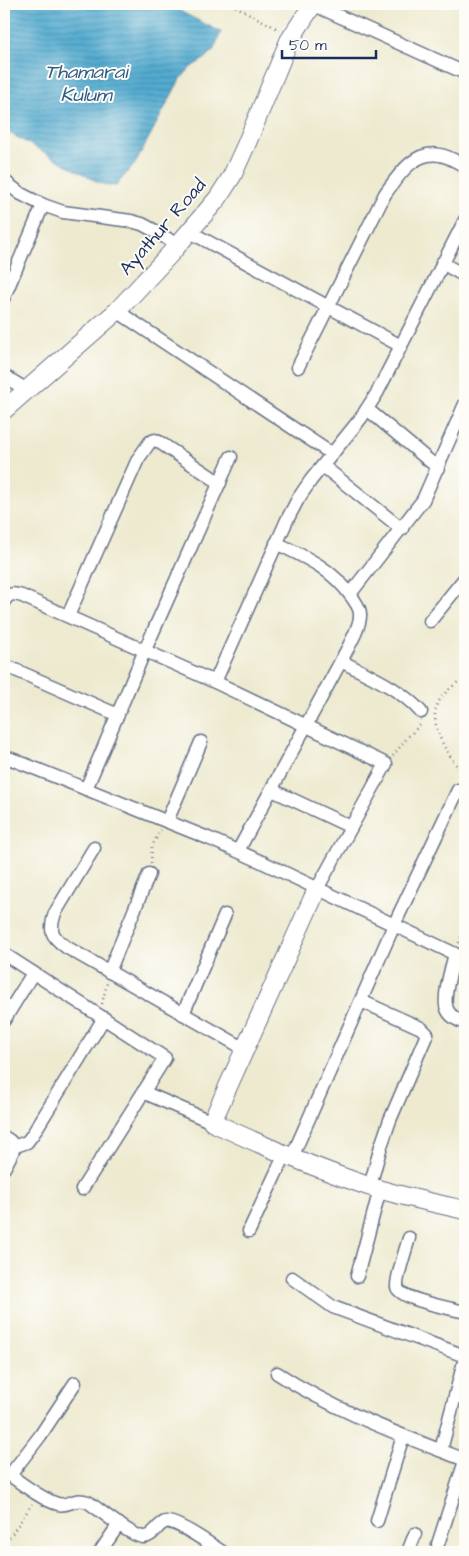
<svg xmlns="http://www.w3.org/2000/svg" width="469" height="1556" font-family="'Architects Daughter',sans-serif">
<defs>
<pattern id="water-rules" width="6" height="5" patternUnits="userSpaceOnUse" patternTransform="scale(1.25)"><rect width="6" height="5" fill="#53abd0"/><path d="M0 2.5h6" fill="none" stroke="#448cac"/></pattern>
</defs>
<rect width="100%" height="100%" fill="#fdfcf7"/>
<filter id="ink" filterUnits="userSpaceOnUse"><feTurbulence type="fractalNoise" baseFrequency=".02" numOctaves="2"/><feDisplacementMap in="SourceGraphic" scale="10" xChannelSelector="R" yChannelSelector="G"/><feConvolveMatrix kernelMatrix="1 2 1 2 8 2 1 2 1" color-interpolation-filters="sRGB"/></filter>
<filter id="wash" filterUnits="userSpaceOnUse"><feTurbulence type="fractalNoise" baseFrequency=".0096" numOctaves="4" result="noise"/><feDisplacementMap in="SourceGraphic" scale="20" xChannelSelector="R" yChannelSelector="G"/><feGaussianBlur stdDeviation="1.12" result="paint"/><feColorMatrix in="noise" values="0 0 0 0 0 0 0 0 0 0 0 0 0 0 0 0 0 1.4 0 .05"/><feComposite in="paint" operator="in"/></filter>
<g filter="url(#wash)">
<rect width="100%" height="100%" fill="#eeead0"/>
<polygon fill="url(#water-rules)" stroke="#376d97" points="5,4 166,4 221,32 213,51 206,58 191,67 179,81 135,164 116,185 109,186 98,182 4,130 4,6"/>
</g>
<g filter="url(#ink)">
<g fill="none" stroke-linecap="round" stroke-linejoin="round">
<defs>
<g id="street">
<polyline points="312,4 465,73"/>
<polyline points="4,181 21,194 43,205 63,212 131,221 142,224 159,233 178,246"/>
<polyline points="190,232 401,346"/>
<polyline points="442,263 465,276"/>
<polyline points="4,297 43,205"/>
<polyline points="117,311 332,454"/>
<path d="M 298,367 L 385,194 C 398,176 414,150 440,155 C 448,156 457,162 465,166"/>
<polyline points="4,376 27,390"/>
<polyline points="367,409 438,468"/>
<polyline points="323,466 402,529"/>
<polyline points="350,594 423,500 465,404"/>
<path d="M 4,601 C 9,593 13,593 22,596 L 215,682 L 386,764 L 317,889"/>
<polyline points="68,616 138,459 150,442 155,440 159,442 220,483"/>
<polyline points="430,621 465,578"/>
<path d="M 341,661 C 369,676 400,688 421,712"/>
<polyline points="4,665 118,715"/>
<polyline points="215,682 287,520 298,499 311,480 361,418 377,393 465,220"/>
<path d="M 4,756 L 208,838 L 262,862 L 455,954 C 452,966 442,998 447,1009 C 450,1017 458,1020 465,1023"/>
<polyline points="86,789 145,650 231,457"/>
<polyline points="272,790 351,827"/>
<polyline points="167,821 201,742"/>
<path d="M 94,848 L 55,913 C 49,931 51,936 66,947 L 245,1049"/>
<path d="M 238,851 L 341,661 C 347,649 361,627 360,614 C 360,607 355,602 352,597 C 331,568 307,558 276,543"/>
<polyline points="4,954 165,1058 82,1189"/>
<polyline points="109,972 149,874"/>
<polyline points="361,1001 421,1028 427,1034 390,1120 381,1146 370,1186"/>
<polyline points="183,1014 225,915"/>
<polyline points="4,1020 33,973"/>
<polyline points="143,1092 212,1122"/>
<polyline points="4,1137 10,1141 13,1145 12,1153 4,1168"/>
<polyline points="13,1147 27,1142 33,1134 104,1018"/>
<polyline points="292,1157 394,925 458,790"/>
<polyline points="249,1231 285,1154"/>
<path d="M 409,1238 C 406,1249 396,1277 397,1287 C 399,1299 453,1309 465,1312"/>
<polyline points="357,1276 380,1189"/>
<polyline points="292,1278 333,1307 465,1356"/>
<path d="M 277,1373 C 335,1411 401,1435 465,1460"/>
<polyline points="441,1450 465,1358"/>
<path d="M 4,1471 C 19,1481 40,1499 58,1504 C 69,1507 73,1497 88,1502 C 100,1510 129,1535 143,1537 C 152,1538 157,1525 165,1522 C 174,1519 213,1546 222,1552"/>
<polyline points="10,1475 40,1436 75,1383"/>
<polyline points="377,1521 403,1436"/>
<polyline points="438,1544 465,1461"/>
<polyline points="100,1552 119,1524"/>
<polyline points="408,1552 415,1534"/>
</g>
<g id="secondary">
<polyline points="4,410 117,311 171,253 218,198 232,176 246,145 289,41 313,4"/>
<path d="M 317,889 L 212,1122 C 263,1146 315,1168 368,1186 C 400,1196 433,1203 465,1210"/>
</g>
</defs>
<use href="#street" stroke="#657086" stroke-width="15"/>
<use href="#secondary" stroke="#657086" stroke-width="20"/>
<g stroke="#657086" stroke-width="2.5" stroke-dasharray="1 4" stroke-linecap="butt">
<polyline points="231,4 280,30"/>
<path d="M 465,676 C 455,685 440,694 436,708 C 430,729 451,761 465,775"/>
<polyline points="393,756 407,738 420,725"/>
<polyline points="151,863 152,846 161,830"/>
<polyline points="459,943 465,927"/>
<polyline points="102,1004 107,983"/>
<polyline points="4,1546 32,1504"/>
</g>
<use href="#street" stroke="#fff" stroke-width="12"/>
<use href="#secondary" stroke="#fff" stroke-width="18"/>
</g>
</g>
<g text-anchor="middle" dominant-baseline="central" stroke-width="4" stroke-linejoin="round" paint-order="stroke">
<g font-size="19" fill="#1b2f5e" stroke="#fdfcf7">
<text transform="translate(163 227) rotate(-49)">Ayathur Road</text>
</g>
<g font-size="20" font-style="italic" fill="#2f5a86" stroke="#fdfcf7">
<text x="86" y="72">Thamarai<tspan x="86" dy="23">Kulum</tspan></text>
</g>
</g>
<rect width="469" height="1556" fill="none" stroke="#fdfcf7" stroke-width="20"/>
<path d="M282 50v8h94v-8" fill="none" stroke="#1b2f5e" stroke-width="2.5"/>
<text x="289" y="50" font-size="15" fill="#1b2f5e" stroke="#fdfcf7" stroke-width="4" paint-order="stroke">50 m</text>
</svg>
